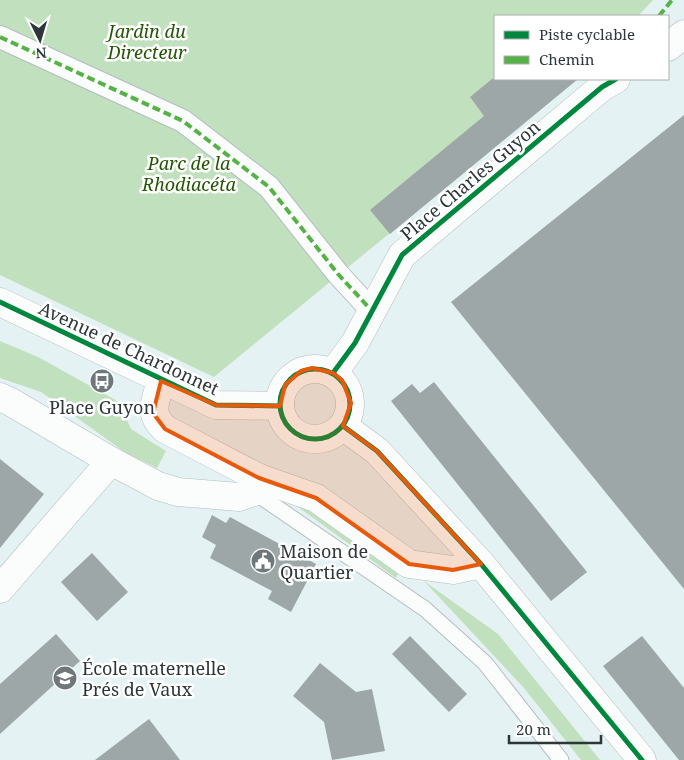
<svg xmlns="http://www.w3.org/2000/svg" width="684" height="760" font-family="'Noto Serif',serif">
<rect width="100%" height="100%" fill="#e5f2f4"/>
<g fill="#c1e0be">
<polygon points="0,0 653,0 638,16 495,16 495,79 578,79 214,377 0,275"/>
<polygon points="0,341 38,357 119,402 131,429 166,451 157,468 126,453 41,392 0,378"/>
<polygon points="309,504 402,567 396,578 298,507"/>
<polygon points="424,581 498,634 600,760 581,760 524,688"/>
</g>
<g fill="#9ea7a7">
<polygon points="492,79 578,79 390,234 370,210 484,116 470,97"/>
<polygon points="684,115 684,589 451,302"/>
<polygon points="434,382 587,572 551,601 391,401 412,384 420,393"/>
<polygon points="0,459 44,494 0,548"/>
<polygon points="212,515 226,523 230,517 316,564 291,612 268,599 272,591 210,558 216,545 202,537"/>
<polygon points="92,553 128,592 97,621 61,582"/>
<polygon points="56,634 80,661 0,734 0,684"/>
<polygon points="410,636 467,694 449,712 392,654"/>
<polygon points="642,636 684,688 684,760 679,760 603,666"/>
<polygon points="320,663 356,692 372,689 385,751 332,760 324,722 293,696"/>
<polygon points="149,719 180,760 95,760"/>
</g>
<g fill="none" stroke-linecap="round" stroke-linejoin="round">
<defs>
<polyline id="service" points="254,492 425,609 485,663 561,760"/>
<polyline id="pedestrian" points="0,37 183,121 269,187 338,274 372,311"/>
<g id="minor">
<polyline points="668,47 684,34"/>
<polyline points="0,302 216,405 280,406"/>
<circle cx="315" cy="404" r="35"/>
<polyline points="333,373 355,343 402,255 602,87 616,79"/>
<path d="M 161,381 C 156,401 147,413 165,429 L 259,478 L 316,498 L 409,564 L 453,570 L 481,564"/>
<polyline points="0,397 9,401 111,461 158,486 178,492 239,497 254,492 259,478"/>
<polyline points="343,426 377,451 481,564 642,760"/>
<polyline points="0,589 111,461"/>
</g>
</defs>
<use href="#service" stroke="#b3bdbf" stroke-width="17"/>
<use href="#pedestrian" stroke="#b3bdbf" stroke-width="24"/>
<use href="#minor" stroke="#b3bdbf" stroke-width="29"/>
<use href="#service" stroke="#fbfdfd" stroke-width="15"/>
<use href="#pedestrian" stroke="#fbfdfd" stroke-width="22"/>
<use href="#minor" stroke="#fbfdfd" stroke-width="28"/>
<g stroke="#56b246" stroke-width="4" stroke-dasharray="8 4" stroke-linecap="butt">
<polyline points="659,16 672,0"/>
<polyline points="0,37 183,121 269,187 338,274 372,311"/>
</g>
<defs>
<g id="cycleway">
<polyline points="0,302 216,405 280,406"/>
<circle cx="315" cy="404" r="35"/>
<polyline points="333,373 355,343 402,255 602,87 616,79"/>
<polyline points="343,426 377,451 481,564 642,760"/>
</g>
</defs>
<use href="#cycleway" stroke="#fff" stroke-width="8"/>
<use href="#cycleway" stroke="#00873e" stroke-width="5"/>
</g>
<path fill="#e8590c" fill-opacity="0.2" stroke="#e8590c" stroke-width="4" stroke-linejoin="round" d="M 312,368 L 333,373 L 342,380 L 351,403 L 343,426 L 377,451 L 481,564 L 453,570 L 409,564 L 316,498 L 259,478 L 165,429 L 153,413 L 161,381 L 216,405 L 280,406 L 285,385 L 301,371 Z"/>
<defs>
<symbol id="bus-disc" viewBox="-11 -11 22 22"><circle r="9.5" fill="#6e787a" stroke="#fff"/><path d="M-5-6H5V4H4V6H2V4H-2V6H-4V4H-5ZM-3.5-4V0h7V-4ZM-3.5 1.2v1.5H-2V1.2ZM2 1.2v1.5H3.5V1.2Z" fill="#fff"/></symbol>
<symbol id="civic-disc" viewBox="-11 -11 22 22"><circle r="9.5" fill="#6e787a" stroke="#fff"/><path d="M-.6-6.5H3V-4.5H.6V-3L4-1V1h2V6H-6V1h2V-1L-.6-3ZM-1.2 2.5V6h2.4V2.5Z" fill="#fff"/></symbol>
<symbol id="school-disc" viewBox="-11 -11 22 22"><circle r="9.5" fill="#6e787a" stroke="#fff"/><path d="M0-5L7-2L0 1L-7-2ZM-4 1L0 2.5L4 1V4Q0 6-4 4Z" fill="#fff"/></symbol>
</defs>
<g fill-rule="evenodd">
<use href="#bus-disc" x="88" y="367" width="28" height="28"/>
<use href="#civic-disc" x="249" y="547" width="28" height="28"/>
<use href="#school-disc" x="51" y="664" width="28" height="28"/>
</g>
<g text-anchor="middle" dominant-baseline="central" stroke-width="5" stroke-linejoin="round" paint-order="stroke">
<g font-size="18" font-style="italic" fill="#255606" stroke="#fff">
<text x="147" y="31">Jardin du<tspan x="147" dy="21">Directeur</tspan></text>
<text x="189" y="163">Parc de la<tspan x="189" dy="21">Rhodiacéta</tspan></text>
</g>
<g font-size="18" fill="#2e3738" stroke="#fff">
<text transform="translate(470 180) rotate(-40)">Place Charles Guyon</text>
<text transform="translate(129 348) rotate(25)">Avenue de Chardonnet</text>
</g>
<g font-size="18" fill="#2e3738" stroke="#fff" text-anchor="start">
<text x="102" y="407" text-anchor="middle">Place Guyon</text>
<text x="280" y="551">Maison de<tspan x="280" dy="21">Quartier</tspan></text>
<text x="82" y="668">École maternelle<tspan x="82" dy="21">Prés de Vaux</tspan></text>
</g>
</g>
<rect x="494" y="15" width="175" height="65" fill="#ffffff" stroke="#abafaf"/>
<rect x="504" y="31" width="25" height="8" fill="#00873e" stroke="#abafaf"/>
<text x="539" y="40" font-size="15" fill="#2e3738">Piste cyclable</text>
<rect x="504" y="56" width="25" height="8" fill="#56b246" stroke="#abafaf"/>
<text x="539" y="65" font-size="15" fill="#2e3738">Chemin</text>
<g transform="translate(40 40) rotate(175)" stroke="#ffffff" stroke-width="4" paint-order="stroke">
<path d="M0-4L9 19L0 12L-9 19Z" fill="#2e3738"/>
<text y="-8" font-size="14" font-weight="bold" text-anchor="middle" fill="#2e3738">N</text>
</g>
<path d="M509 735v8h92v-8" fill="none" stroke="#2e3738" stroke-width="2.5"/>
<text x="516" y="735" font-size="15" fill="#2e3738" stroke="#ffffff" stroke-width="4" paint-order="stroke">20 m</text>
</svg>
